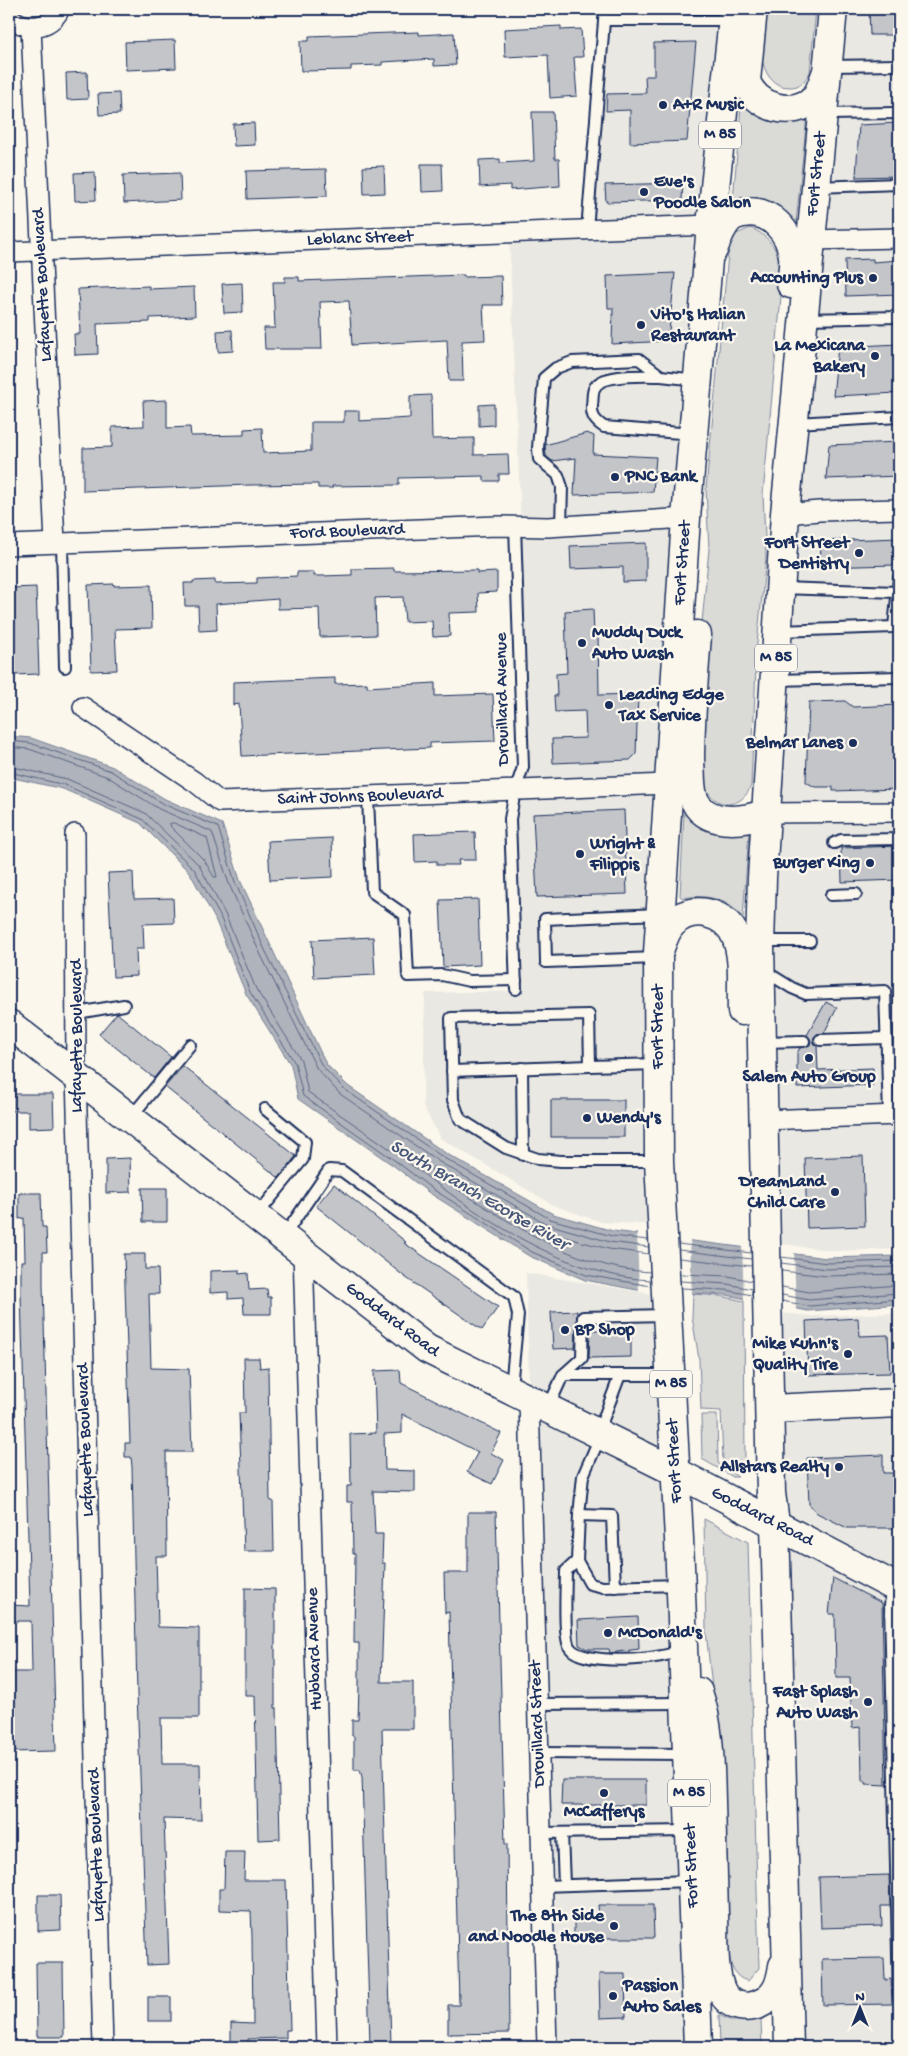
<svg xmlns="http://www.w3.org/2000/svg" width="908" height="2056" font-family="'Gochi Hand',sans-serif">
<rect width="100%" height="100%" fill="#fbf7ec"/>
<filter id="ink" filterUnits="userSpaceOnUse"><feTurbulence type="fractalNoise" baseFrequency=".02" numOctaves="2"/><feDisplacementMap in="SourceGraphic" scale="10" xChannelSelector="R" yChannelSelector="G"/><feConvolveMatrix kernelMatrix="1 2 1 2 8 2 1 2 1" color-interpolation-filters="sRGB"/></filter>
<g filter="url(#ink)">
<g fill="#eae8e2">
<polygon points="605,9 734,9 686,518 661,1225 601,1222 553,1205 440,1138 423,1106 425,993 516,991 510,819 523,770 515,526 521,526 509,233 587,230"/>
<polygon points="833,9 899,9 899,1249 835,1251 766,1242 760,1014"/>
<polygon points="526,1273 665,1296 698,2047 547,2047"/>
<polygon points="768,1312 811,1316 899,1313 899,1546 893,1586 899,2047 789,2047"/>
</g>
<g fill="#dadad7" stroke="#7a849a">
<path d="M 758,9 L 816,9 L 810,72 C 805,81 801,87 790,87 C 755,88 759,31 758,9 Z"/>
<path d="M 742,95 L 807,116 L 796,223 C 779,204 759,197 733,200 Z"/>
<path d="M 750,228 C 770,234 781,256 783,275 L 763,494 L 766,557 L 757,644 L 751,785 C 747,799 731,810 716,800 C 707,794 702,782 697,773 L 699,654 L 709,549 L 706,489 L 729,244 L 734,235 Z"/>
<path d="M 684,813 C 706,833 721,831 749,831 L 743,918 C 727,898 706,894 682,898 L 680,896 Z"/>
<polygon points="693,1294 720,1296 744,1301 745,1471 741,1473 723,1462 721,1411 701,1410 699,1359 692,1317"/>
<polygon points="701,1415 717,1415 718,1463 738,1477 733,1477 702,1459"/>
<path d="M 704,1519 L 748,1542 L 759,1968 L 748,1981 C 734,1978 730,1965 729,1953 L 724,1953 L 719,1754 L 706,1631 Z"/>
<polygon points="719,2015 732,2021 761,2019 762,2047 720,2047"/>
</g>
<polygon fill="#afb3bb" stroke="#747e96" points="9,736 31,738 113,767 165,799 222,824 240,880 326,1064 348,1086 447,1154 553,1214 613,1231 827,1258 899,1256 899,1304 808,1311 726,1295 637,1290 585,1280 529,1256 428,1192 394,1166 298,1099 291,1065 246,994 215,919 190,873 140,823 63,789 9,777"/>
<g fill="#fbf7ec">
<polygon points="637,1231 690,1238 692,1296 639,1292"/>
<polygon points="742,1244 794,1251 796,1311 744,1301"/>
</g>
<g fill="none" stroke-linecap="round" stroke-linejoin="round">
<g stroke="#566483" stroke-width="1">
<polyline points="9,741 30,743 111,771 163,804 218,827 235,882 264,948 322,1066 344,1089 444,1158 550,1219 612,1236 648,1240"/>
<polyline points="9,747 29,749 108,777 159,809 212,832 229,884 259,951 317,1069 340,1094 441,1163 547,1224 610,1242 649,1247"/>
<path d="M 9,766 L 67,779 L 145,813 L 199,865 L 225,914 L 256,989 L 301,1060 L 308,1092 C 339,1115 372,1135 402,1158 C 472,1211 559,1275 650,1280"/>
<polyline points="9,772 65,785 142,819 194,869 220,916 250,992 295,1063 303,1096 397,1162 431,1188 532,1252 586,1275 651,1286"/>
<polygon points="174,823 207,838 217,877 214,877 204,860 171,827 170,824"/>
<polyline points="678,1244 751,1253"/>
<polyline points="679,1250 751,1259"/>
<path d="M 649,1254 L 609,1249 L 545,1232 L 434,1167 L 431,1169 L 438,1177 C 504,1218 570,1268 650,1272"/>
<polyline points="781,1257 827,1263 899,1261"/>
<polyline points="679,1258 751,1266"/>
<polyline points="781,1263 827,1269 899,1267"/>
<polyline points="782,1271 827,1276 899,1274"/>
<polyline points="680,1274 728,1276 752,1281"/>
<polyline points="680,1281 727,1284 752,1289"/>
<polyline points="782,1287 809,1292 899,1285"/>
<polyline points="681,1288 726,1290 752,1295"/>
<polyline points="782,1295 809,1300 899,1293"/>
<polyline points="782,1301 809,1306 899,1299"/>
</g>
</g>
<g fill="#c3c5c9" stroke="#1b2f5e">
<polygon points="869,9 899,9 899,35 870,35"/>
<polygon points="561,26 561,30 581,29 583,57 574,57 577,96 550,98 548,55 505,57 504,29"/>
<polygon points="419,32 419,35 454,33 456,65 434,66 434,59 382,62 382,65 351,66 351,70 301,71 300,41 309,41 309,36"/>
<polygon points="175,40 176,68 126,70 125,42"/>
<polygon points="696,42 687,141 630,143 630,110 606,111 607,94 646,93 645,76 654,76 654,43"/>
<polygon points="87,72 88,99 67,100 66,73"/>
<polygon points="119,93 120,114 99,115 98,94"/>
<polygon points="532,112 553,112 555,159 559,159 560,186 510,190 510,185 480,187 479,160 500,159 500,163 534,161"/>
<polygon points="254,123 255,145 234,146 233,124"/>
<polygon points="899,123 899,176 856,177 859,125"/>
<polygon points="421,164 442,164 443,191 422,192"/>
<polygon points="384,166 385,193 364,194 363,167"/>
<polygon points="326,169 327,196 247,199 246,171"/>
<polygon points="95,172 96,200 75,201 74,173"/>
<polygon points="180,173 181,200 124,203 123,175"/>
<polygon points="683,183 682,200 606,202 605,185"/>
<polygon points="873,259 873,262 899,260 899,294 846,296 845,260"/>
<polygon points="675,273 668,341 612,344 613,308 608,308 607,276"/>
<polygon points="464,275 464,277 501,276 502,305 483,305 485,340 462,341 463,381 449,381 447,340 352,345 349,301 320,302 322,349 265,349 264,328 275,328 273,282 285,282 285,277 299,277 299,281"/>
<polygon points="242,283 243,312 224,313 222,284"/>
<polygon points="149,286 149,289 194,287 195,316 150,318 150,322 97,324 98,354 75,355 74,334 80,334 78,289"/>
<polygon points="232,330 233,351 218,352 217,331"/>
<polygon points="899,344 899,393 833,396 838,347"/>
<polygon points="431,395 432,439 474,438 474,455 508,454 509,474 499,474 499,481 484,481 484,476 399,478 399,485 332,486 333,488 318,488 318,484 250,485 83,491 83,448 112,447 112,427 144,426 143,401 167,400 167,428 190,427 191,436 244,435 244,429 262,428 263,453 311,451 311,422 344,422 344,411 359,411 359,421 410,418 410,396"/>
<polygon points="494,404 494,425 479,426 479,405"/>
<polygon points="587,433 594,436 593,454 656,457 653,492 574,495 576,458 552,461 546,456 545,445"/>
<polygon points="899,442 899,476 826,479 829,445"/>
<polygon points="899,538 895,565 820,567 821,541"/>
<polygon points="646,543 646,581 623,582 623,567 571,569 570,546"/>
<polygon points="394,568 394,571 477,570 477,573 497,572 497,592 478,593 479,612 449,613 450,636 433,637 432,621 405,622 403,597 375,598 376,635 320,637 319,608 278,609 278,599 216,604 217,630 199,631 198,606 185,606 184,583 193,583 193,581 215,580 215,584 257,583 257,578 297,576 297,572 314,572 314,576 321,576 352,575 352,569"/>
<polygon points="114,584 114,586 151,585 152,628 115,629 117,670 91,671 88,585"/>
<polygon points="36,587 39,674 14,675 11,588"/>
<polygon points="593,609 594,635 598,634 599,695 638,694 636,754 630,760 553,763 552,739 586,738 585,711 555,712 554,696 557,696 556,674 567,673 565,611"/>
<polygon points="335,678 335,684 367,683 367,687 435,683 435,696 493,694 495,741 430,743 430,748 242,756 239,704 233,705 233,682"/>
<polygon points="845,701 853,707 899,705 899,789 833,791 833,787 815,787 806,782 809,702"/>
<polygon points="624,810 627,894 537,897 533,814"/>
<polygon points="475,832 476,860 458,860 459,865 437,865 437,861 415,862 414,834"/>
<polygon points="332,838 333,877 270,880 268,841"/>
<polygon points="899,846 899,880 842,882 841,848"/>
<polygon points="133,872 134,899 173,898 174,923 143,924 144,949 136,949 137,976 113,977 108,873"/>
<polygon points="478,899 480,965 443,967 440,900"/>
<polygon points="373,937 375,975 314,978 312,940"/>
<polygon points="826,1002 837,1008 824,1033 817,1034 814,1037 814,1043 817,1046 818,1070 873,1068 873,1085 797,1088 797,1053 800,1048 810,1045 811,1040 807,1035"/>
<polygon points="117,1013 171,1057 154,1078 99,1034"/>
<polygon points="183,1066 296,1156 279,1178 165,1087"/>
<polygon points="9,1094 53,1094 54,1127 29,1128 29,1111 9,1111"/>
<rect x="551" y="1100" width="73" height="37"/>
<polygon points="863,1156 865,1226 807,1228 805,1158"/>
<polygon points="130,1158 131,1192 106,1193 106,1159"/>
<polygon points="334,1184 406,1242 404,1243 498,1307 482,1330 405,1277 316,1206"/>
<polygon points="142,1188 167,1188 167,1222 143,1222"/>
<polygon points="19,1193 41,1193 42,1227 46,1227 47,1252 43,1252 43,1285 56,1751 9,1752 9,1672 32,1672 31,1621 9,1621 9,1605 30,1606 21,1294 21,1261 25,1261 24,1218 19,1219"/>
<polygon points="124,1254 145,1254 145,1269 158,1269 159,1294 149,1294 151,1368 189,1369 192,1452 166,1452 167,1556 156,1556 158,1627 199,1628 199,1718 161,1718 162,1764 200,1764 201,1820 164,1819 169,1964 147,1965 137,1693 132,1467 131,1457 125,1457 125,1443 130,1443"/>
<polygon points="239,1270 239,1274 248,1273 249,1290 267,1289 268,1297 271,1297 271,1314 244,1314 243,1298 228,1299 228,1292 210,1293 210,1271"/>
<polygon points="577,1311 575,1348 553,1349 551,1312"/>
<polygon points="858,1318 859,1336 888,1335 890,1373 808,1375 806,1321"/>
<polygon points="590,1330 631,1330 631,1357 589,1358"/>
<polygon points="244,1358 259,1358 260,1368 268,1367 270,1501 273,1501 274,1551 244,1551 239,1413 245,1413"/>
<polygon points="400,1370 401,1383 501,1433 491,1453 504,1460 492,1484 467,1472 478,1452 402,1414 402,1433 384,1434 385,1470 415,1471 415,1492 373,1491 375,1534 383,1534 382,1563 385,1563 381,1682 413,1682 413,1729 382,1729 391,2045 370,2045 362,1777 360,1770 354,1770 354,1736 352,1736 352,1720 358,1720 359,1686 359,1643 354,1643 355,1554 353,1554 352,1502 347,1502 347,1486 351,1486 350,1434 376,1433 374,1371"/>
<polygon points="883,1455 883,1473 893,1473 895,1528 847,1528 817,1513 809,1504 807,1458"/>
<polygon points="468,1512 496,1512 505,1844 507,1844 509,2033 448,2034 448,2005 459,2005 458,1961 449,1612 445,1613 444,1573 468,1573"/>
<polygon points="833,1578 882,1603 886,1785 866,1784 866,1781 862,1781 861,1727 852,1728 850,1678 836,1678 835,1614 829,1614"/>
<polygon points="245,1588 275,1589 275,1708 277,1708 280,1839 258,1840 255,1696 245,1696"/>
<polygon points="638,1617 639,1649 610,1653 609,1649 587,1649 579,1645 578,1620"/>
<polygon points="562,1780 646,1780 646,1805 561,1805"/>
<polygon points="225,1852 245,1852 244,1880 286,1880 290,2030 286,2030 286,2038 248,2039 248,2044 231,2044 231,2023 253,2024 252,1936 251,1911 219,1910 219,1889 224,1889"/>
<polygon points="889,1875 890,1906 881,1906 882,1926 821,1928 819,1877"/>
<polygon points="38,1895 60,1895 61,1930 38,1931"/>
<polygon points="598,1905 653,1905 654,1938 574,1938 574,1914 599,1914"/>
<polygon points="884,1958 885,1980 891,1979 892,2004 823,2005 822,1959"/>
<polygon points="36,1963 63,1963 64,2037 37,2037"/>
<polygon points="599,1974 625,1974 626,2017 600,2018"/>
<rect x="148" y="1997" width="23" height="24"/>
</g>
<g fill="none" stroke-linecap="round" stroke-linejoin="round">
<defs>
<g id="lane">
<polyline points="604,20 731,20"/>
<polyline points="829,66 899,65"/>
<polyline points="825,114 899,113"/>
<polyline points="816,187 899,184"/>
<polyline points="587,230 605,9"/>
<polyline points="806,319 899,317"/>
<path d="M 661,376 C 645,376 600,373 594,389 C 592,394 593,400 592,405 C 591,416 595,421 604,427 L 693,434"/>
<polyline points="796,423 899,417"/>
<polyline points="515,526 523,767 515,791 510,819 516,989"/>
<polyline points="561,526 562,487 558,475 539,459 538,448 544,378 556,368 572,362 639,359 661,376 697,380"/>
<polyline points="62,543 65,667"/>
<polyline points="781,588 897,592"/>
<polyline points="779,631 894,627 899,578"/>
<polyline points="775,680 899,677"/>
<polyline points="368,797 372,892 405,915 408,976 442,975 469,981 516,980"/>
<polyline points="834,843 841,840 899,839"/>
<polyline points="831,895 856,894"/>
<polyline points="761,941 810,941"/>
<polyline points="657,958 546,962 545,919 659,914"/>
<polyline points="763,970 792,988 806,994 885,991 889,1116"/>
<polyline points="77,1013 124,1005"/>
<polyline points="820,1040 886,1038"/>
<polyline points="762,1042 804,1041"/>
<polyline points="658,1064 590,1066 589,1015 451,1018 453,1100 460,1119 506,1148 538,1159 561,1161 658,1161"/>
<polyline points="522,1068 523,1155"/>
<polyline points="452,1071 590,1066"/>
<polyline points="131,1117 190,1045"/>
<polyline points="257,1215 303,1159 305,1142 265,1109"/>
<polyline points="284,1236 329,1170 342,1171 514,1297 518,1315 511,1387"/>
<polyline points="563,1375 669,1375"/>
<polyline points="548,1408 563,1375 582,1358 583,1317 665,1315"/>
<polyline points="598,1433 620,1375"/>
<polyline points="600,1437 583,1476 579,1515 577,1561 590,1584 603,1587 680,1585"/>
<polyline points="579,1515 612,1516 615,1587"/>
<path d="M 577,1561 L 566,1571 C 566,1585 563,1639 570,1648 C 583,1666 666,1661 682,1649"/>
<polyline points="892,1587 890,1605 899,1997"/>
<polyline points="537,1704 684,1703"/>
<polyline points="539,1753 685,1754"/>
<polyline points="541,1833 690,1831"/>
<polyline points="562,1833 564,1885"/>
<polyline points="542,1886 691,1881"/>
</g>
<g id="street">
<path d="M 9,17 C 26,31 49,30 60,9"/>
<polyline points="31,27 55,543"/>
<polyline points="810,240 899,238"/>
<polyline points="9,252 711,225"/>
<polyline points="785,514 819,511 899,509"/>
<polyline points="9,545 497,526 548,527 686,518"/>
<polyline points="83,707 195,782 220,802 667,784"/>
<polyline points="766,813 899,812"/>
<polyline points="75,834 76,1075 103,2047"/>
<polyline points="763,1120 899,1115"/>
<polyline points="303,1251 327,2047"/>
<polyline points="529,1400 547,2047"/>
</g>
<g id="secondary">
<polyline points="9,1024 427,1349 676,1472 899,1589"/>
<polyline points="770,1409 899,1403"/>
</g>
<g id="primary">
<path d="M 753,9 L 746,81 C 756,108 792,118 814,99 C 820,93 823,81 826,74"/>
<path d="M 713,250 C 717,239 721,227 729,219 C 733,215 738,214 743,213 C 770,208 790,232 793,256 C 794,265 792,275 791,284"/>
<path d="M 697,635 C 694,677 690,720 690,762 C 691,772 690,785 693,796 C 702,827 743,822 766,813"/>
<path d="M 660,948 C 663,940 666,930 672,924 C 691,903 726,912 736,937 C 745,959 741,988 742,1011"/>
<path d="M 698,1692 C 710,1726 710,1765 711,1801 C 712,1838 713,1876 714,1914 C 715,1938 712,1967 721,1990 C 729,2008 749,2011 765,2001 C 778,1994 781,1979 783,1966"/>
<polyline points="698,2047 679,1539 659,1161 658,953 686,518 711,225 734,9"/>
<polyline points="789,2047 775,1523 771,1493 760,945 762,878 785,514 833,9"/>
</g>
</defs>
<use href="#lane" stroke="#1b2f5e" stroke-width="14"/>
<use href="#street" stroke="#1b2f5e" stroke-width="22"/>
<use href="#secondary" stroke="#1b2f5e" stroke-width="31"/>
<use href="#primary" stroke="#1b2f5e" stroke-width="31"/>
<use href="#lane" stroke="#fbf7ec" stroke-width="10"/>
<use href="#street" stroke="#fbf7ec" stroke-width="19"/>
<use href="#secondary" stroke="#fbf7ec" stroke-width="28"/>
<use href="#primary" stroke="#fbf7ec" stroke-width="28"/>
</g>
</g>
<g fill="#1b2f5e" stroke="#fbf7ec" stroke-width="2">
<circle cx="663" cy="105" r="5"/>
<circle cx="644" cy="192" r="5"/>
<circle cx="873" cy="278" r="5"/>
<circle cx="641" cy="325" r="5"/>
<circle cx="875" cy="356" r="5"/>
<circle cx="615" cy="477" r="5"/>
<circle cx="859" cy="553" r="5"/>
<circle cx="582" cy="643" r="5"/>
<circle cx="609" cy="705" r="5"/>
<circle cx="853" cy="743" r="5"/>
<circle cx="580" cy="854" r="5"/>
<circle cx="870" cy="863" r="5"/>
<circle cx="809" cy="1058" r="5"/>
<circle cx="587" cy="1118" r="5"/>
<circle cx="835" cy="1192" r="5"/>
<circle cx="565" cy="1330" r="5"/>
<circle cx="848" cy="1354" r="5"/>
<circle cx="839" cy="1467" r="5"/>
<circle cx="608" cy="1633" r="5"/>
<circle cx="868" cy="1702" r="5"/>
<circle cx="604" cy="1793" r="5"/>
<circle cx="614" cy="1926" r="5"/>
<circle cx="613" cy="1996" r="5"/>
</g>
<g text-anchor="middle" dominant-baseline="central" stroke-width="4.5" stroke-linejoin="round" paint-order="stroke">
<g fill="#fbf7ec" stroke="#5e6b89" stroke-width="1">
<rect x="699" y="121.5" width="42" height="27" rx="4"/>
<rect x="755" y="644.5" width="42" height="27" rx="4"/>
<rect x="650" y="1370.5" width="42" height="27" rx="4"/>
<rect x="668" y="1779.5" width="42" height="27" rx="4"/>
</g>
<g font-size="16" font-weight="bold" fill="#1b2f5e">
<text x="720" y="135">M 85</text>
<text x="776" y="658">M 85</text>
<text x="671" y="1384">M 85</text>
<text x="689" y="1793">M 85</text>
</g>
<g font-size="18" font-weight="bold" fill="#1b2f5e" stroke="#fbf7ec" text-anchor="start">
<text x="673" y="105">A+R Music</text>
<text x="654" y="182">Eve's<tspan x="654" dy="21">Poodle Salon</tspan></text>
<text x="863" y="278" text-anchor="end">Accounting Plus</text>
<text x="651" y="315">Vito's Italian<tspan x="651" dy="21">Restaurant</tspan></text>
<text x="865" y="346" text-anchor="end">La Mexicana<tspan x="865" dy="21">Bakery</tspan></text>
<text x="625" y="477">PNC Bank</text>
<text x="849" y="543" text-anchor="end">Fort Street<tspan x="849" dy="21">Dentistry</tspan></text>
<text x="592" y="633">Muddy Duck<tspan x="592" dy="21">Auto Wash</tspan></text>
<text x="619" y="695">Leading Edge<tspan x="619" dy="21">Tax Service</tspan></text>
<text x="843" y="743" text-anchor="end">Belmar Lanes</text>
<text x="590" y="844">Wright &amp;<tspan x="590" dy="21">Filippis</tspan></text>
<text x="860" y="863" text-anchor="end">Burger King</text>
<text x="809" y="1077" text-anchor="middle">Salem Auto Group</text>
<text x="597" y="1118">Wendy's</text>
<text x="825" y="1182" text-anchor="end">DreamLand<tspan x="825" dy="21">Child Care</tspan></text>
<text x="575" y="1330">BP Shop</text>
<text x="838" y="1344" text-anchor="end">Mike Kuhn's<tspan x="838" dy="21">Quality Tire</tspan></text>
<text x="829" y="1467" text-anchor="end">Allstars Realty</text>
<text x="618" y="1633">McDonald's</text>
<text x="858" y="1692" text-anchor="end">Fast Splash<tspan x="858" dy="21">Auto Wash</tspan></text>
<text x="604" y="1812" text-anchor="middle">McCafferys</text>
<text x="604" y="1916" text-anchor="end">The 8th Side<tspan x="604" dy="21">and Noodle House</tspan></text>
<text x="623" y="1986">Passion<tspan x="623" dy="21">Auto Sales</tspan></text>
</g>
<g font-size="18" fill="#1b2f5e" stroke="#fbf7ec">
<text transform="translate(817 174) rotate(-84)">Fort Street</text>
<text transform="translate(360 239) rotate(-2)">Leblanc Street</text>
<text transform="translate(43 285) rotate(-93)">Lafayette Boulevard</text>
<text transform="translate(347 532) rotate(-2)">Ford Boulevard</text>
<text transform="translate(683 563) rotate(-86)">Fort Street</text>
<text transform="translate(503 699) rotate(-91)">Drouillard Avenue</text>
<text transform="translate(360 797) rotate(-2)">Saint Johns Boulevard</text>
<text transform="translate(658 1027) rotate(-90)">Fort Street</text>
<text transform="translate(77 1036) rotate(-90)">Lafayette Boulevard</text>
<text transform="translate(392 1320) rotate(37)">Goddard Road</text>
<text transform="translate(86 1440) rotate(-92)">Lafayette Boulevard</text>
<text transform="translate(675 1461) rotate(-93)">Fort Street</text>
<text transform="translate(762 1517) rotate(27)">Goddard Road</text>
<text transform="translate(315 1649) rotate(-92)">Hubbard Avenue</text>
<text transform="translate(538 1724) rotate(-92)">Drouillard Street</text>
<text transform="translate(97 1845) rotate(-92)">Lafayette Boulevard</text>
<text transform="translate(692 1866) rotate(-92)">Fort Street</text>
</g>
<g font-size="19" font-style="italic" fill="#47577a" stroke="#fbf7ec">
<text transform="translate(479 1196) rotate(30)">South Branch Ecorse River</text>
</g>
</g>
<rect width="908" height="2056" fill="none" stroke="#fbf7ec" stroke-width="30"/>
<rect x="15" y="15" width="878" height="2026" fill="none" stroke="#1b2f5e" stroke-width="2" filter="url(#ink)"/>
<g transform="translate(860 2008)" stroke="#fbf7ec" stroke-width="4" paint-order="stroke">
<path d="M0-4L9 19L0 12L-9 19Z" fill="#1b2f5e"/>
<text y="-8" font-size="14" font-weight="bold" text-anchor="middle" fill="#1b2f5e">N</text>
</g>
</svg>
